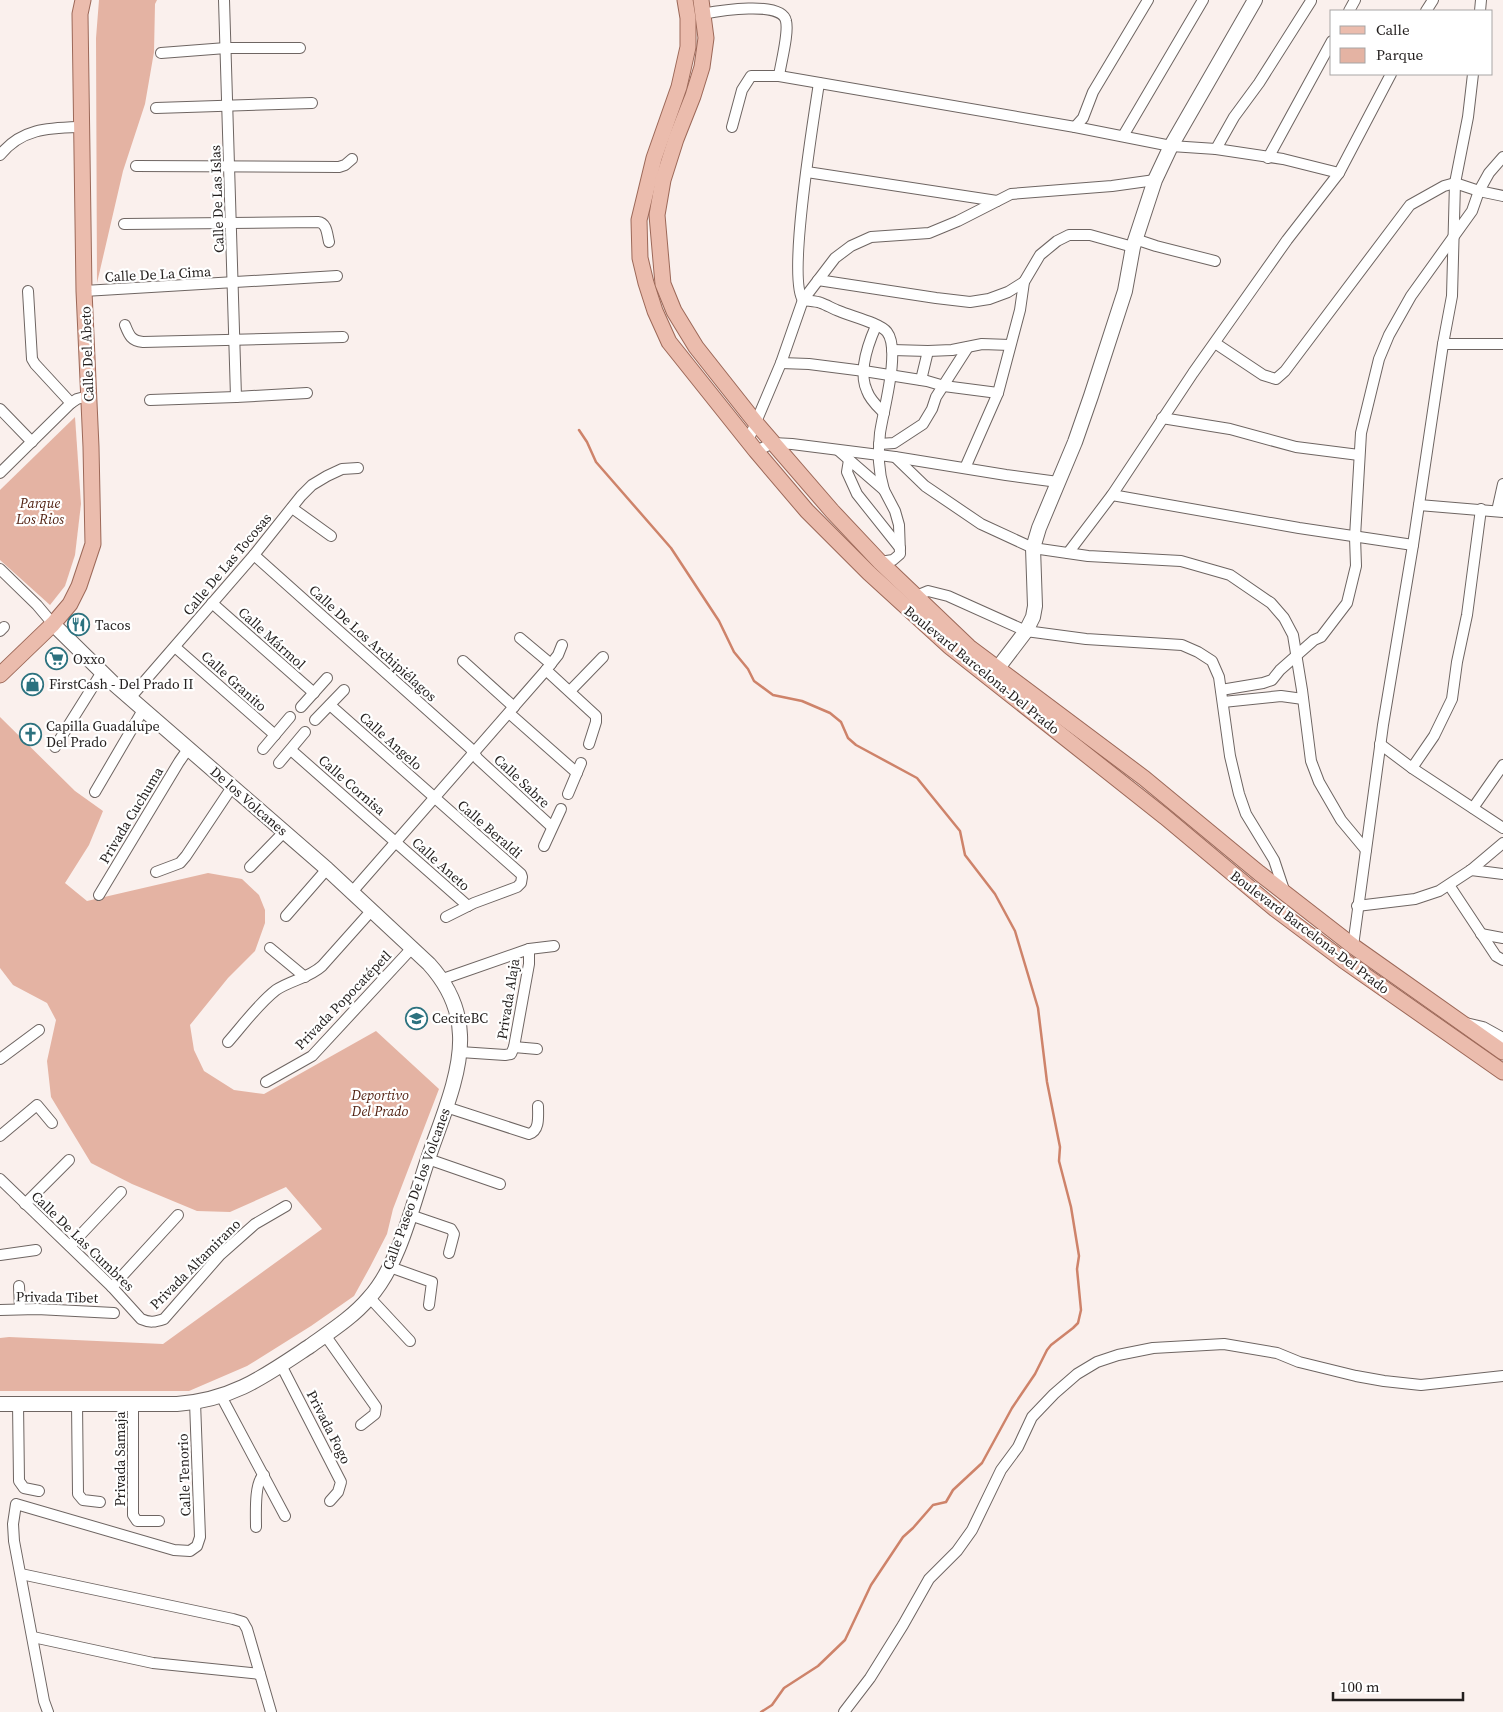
<svg xmlns="http://www.w3.org/2000/svg" width="1503" height="1712" font-family="'Source Serif 4',serif">
<rect width="100%" height="100%" fill="#faf0ed"/>
<g fill="#e4b3a3">
<polygon points="99,0 157,0 155,4 154,52 145,104 123,171 97,283 96,38"/>
<polygon points="75,417 81,504 75,555 65,586 50,605 0,560 0,490"/>
<polygon points="0,717 75,791 103,811 89,845 65,883 87,901 208,873 242,879 259,895 265,910 265,923 255,951 228,978 190,1025 194,1050 204,1071 234,1090 264,1094 376,1031 439,1089 393,1209 387,1234 370,1267 354,1296 311,1326 247,1366 189,1391 0,1391 0,1338 9,1337 163,1344 322,1229 286,1187 230,1212 197,1211 132,1184 91,1163 51,1097 47,1061 56,1020 47,1003 13,985 0,968"/>
</g>
<g fill="none" stroke-linecap="round" stroke-linejoin="round">
<polyline stroke="#ce836a" stroke-width="2.5" points="579,430 587,442 596,462 671,548 719,621 734,652 748,669 754,681 773,695 802,701 830,713 841,722 848,738 856,745 917,778 960,831 965,855 995,894 1015,931 1038,1008 1047,1082 1060,1147 1059,1161 1071,1207 1079,1256 1077,1269 1081,1310 1078,1323 1073,1328 1051,1345 1047,1350 1035,1374 1012,1408 982,1463 953,1490 946,1502 933,1505 913,1528 903,1537 871,1585 845,1640 818,1666 784,1688 772,1705 761,1712"/>
<defs>
<g id="street">
<polyline points="224,0 236,397"/>
<polyline points="1349,11 1355,0"/>
<polyline points="1426,11 1433,0"/>
<polyline points="1480,11 1481,0"/>
<path d="M 702,14 C 718,11 782,0 786,21 C 789,33 781,62 779,76"/>
<polyline points="161,53 226,48 300,48"/>
<path d="M 819,83 C 814,116 787,280 803,300 C 809,301 816,301 821,303 C 827,305 833,309 839,311 C 850,316 880,323 887,332 C 901,350 883,411 880,433 C 878,454 878,470 884,490"/>
<polyline points="156,108 312,103"/>
<polyline points="732,127 742,90 751,76 779,76 1075,127 1171,146 1216,149 1283,159 1339,173"/>
<polyline points="1075,127 1083,118 1093,92 1148,0"/>
<polyline points="1123,136 1203,0"/>
<polyline points="1216,149 1234,117 1259,83 1311,1"/>
<path d="M 0,155 C 22,128 49,128 81,127"/>
<polyline points="1268,158 1332,41"/>
<polyline points="136,166 339,167 345,165 352,159"/>
<polyline points="807,172 997,201"/>
<path d="M 124,224 L 318,222 C 327,223 327,234 329,242"/>
<polyline points="1135,239 1156,246 1215,261"/>
<polyline points="818,280 936,298 970,302 989,299 1008,292 1024,282"/>
<polyline points="28,291 32,359 35,364 71,403"/>
<polyline points="84,291 337,276"/>
<path d="M 125,325 C 129,335 131,341 143,342 L 343,337"/>
<path d="M 876,326 C 868,344 858,372 867,391 C 870,400 878,407 884,413"/>
<polyline points="1215,343 1263,375 1276,379 1285,371 1410,205 1444,186 1455,183 1479,191 1503,196"/>
<polyline points="1443,344 1503,344"/>
<polyline points="892,350 928,351 952,350 982,344 1010,345"/>
<polyline points="781,363 809,364 864,371 927,381 944,386 998,393"/>
<polyline points="921,380 928,351"/>
<polyline points="150,400 236,397 307,393"/>
<polyline points="0,409 32,442"/>
<polyline points="1162,418 1230,429 1296,447 1359,455"/>
<polyline points="748,441 781,363 803,300 835,258 851,246 871,237 929,233 958,221 1011,194 1112,186 1155,180"/>
<polyline points="879,444 894,443 923,424 932,409 936,397 968,347"/>
<polyline points="756,451 773,443 792,444 895,457 1006,475 1058,482"/>
<polyline points="839,451 884,490 895,511 899,525 900,554 893,560 880,562"/>
<polyline points="895,457 925,486 981,524 1033,548 1088,556 1181,561 1230,575 1271,603 1284,618 1293,635 1302,690 1311,761 1319,782 1341,820 1366,850"/>
<polyline points="849,460 847,472 857,494 900,548"/>
<polyline points="965,468 998,393 1020,310 1024,282 1040,255 1057,241 1069,235 1090,235 1133,247"/>
<polyline points="0,473 71,403 77,399 88,396"/>
<polyline points="1112,495 1299,528 1413,545"/>
<polyline points="1419,505 1503,512"/>
<polyline points="292,508 331,536"/>
<polyline points="1497,511 1503,484"/>
<polyline points="1068,553 1112,495 1193,373 1287,240 1339,173 1391,74"/>
<polyline points="254,555 470,748 478,759 552,827"/>
<polyline points="0,569 37,605 53,624"/>
<polyline points="916,596 928,591 948,596 1026,631 1086,639 1182,645 1198,652 1212,661 1219,677 1230,756 1239,794 1246,814 1274,860 1285,893"/>
<polyline points="212,603 314,693"/>
<polyline points="0,631 4,627"/>
<polyline points="520,638 551,664"/>
<polyline points="175,647 275,735"/>
<polyline points="463,661 514,707"/>
<polyline points="546,670 596,716 596,722 589,744"/>
<polyline points="1221,690 1263,683 1272,680 1280,670 1314,640 1321,637 1347,603 1356,566 1355,537 1361,433 1379,359 1389,335 1411,296 1472,211 1479,191 1489,173 1503,157"/>
<polyline points="570,691 603,657"/>
<polyline points="130,698 254,555 301,496 312,485 327,476 342,469 358,468"/>
<polyline points="1223,702 1281,696 1303,699"/>
<polyline points="330,705 521,874 522,877 521,883 517,887 474,903 446,917"/>
<polyline points="301,707 327,678"/>
<polyline points="509,713 577,773"/>
<polyline points="315,720 344,690"/>
<polyline points="1380,744 1412,768 1503,828"/>
<polyline points="55,747 102,672"/>
<polyline points="263,749 290,717"/>
<polyline points="291,750 468,906"/>
<polyline points="279,763 305,732"/>
<polyline points="1412,768 1434,736 1452,699 1457,662 1467,615 1481,509"/>
<polyline points="95,792 143,710"/>
<polyline points="568,794 581,763"/>
<polyline points="1473,808 1503,765"/>
<polyline points="544,846 561,809"/>
<polyline points="250,867 284,832"/>
<polyline points="1471,870 1503,874"/>
<polyline points="156,872 180,863 186,856 232,787"/>
<polyline points="1449,885 1496,956 1503,960"/>
<polyline points="352,892 546,670 558,655 562,645"/>
<polyline points="99,895 179,762 188,749"/>
<polyline points="1357,906 1415,899 1439,891 1471,870 1503,843"/>
<polyline points="286,916 327,869"/>
<polyline points="1481,934 1503,938"/>
<polyline points="1353,946 1383,725 1413,545 1443,344 1452,296 1455,183 1468,117 1473,74"/>
<polyline points="270,948 305,977"/>
<polyline points="443,979 529,949 554,946"/>
<polyline points="1466,1023 1483,1027 1503,1038"/>
<path d="M 228,1042 C 243,1025 258,1004 276,990 C 291,980 309,978 322,966 L 372,910"/>
<polyline points="514,1047 537,1049"/>
<polyline points="460,1052 505,1055 511,1054 514,1047 529,964 529,949"/>
<polyline points="0,1059 39,1030"/>
<polyline points="266,1082 312,1056 412,948"/>
<path d="M 446,1107 L 529,1134 C 540,1131 538,1116 538,1106"/>
<polyline points="0,1136 37,1105 52,1123"/>
<polyline points="428,1159 500,1184"/>
<path d="M 0,1179 L 112,1287 L 141,1319 C 150,1323 155,1322 164,1319 L 220,1255 L 255,1224 L 286,1206"/>
<polyline points="25,1204 69,1160"/>
<polyline points="410,1215 451,1229 454,1234 449,1253"/>
<polyline points="70,1246 121,1192"/>
<polyline points="0,1255 36,1250"/>
<polyline points="390,1267 432,1282 429,1305"/>
<polyline points="19,1286 20,1309"/>
<polyline points="112,1287 178,1215"/>
<polyline points="370,1298 410,1341"/>
<polyline points="0,1310 37,1309 114,1313"/>
<polyline points="325,1335 376,1407 375,1414 361,1425"/>
<polyline points="281,1365 341,1482 338,1492 330,1501"/>
<polyline points="221,1396 285,1516"/>
<polyline points="18,1403 19,1481 24,1488 39,1491"/>
<polyline points="77,1403 78,1494 83,1500 100,1502"/>
<polyline points="133,1404 133,1515 137,1521 159,1521"/>
<path d="M 256,1527 C 256,1515 254,1481 264,1475"/>
<polyline points="21,1574 233,1619 243,1622 247,1629 271,1712"/>
<polyline points="33,1637 153,1663 260,1674"/>
<polyline points="48,1712 44,1701 14,1541 13,1524 16,1504 174,1550 190,1551 197,1546 200,1537 195,1402"/>
<polyline points="844,1712 870,1678 903,1625 929,1579 957,1551 972,1530 1001,1470 1018,1447 1032,1417 1054,1394 1077,1374 1097,1362 1118,1355 1153,1348 1224,1344 1277,1353 1299,1362 1356,1376 1384,1381 1421,1385 1503,1376"/>
</g>
<g id="secondary">
<polyline points="991,677 1026,631 1033,617 1035,606 1033,548 1039,528 1075,442 1091,396 1125,291 1133,247 1155,180 1171,146 1255,0"/>
<path d="M 0,1404 L 177,1404 C 233,1400 265,1376 310,1346 C 331,1331 353,1317 369,1298 C 400,1264 413,1203 428,1159 C 440,1123 462,1074 460,1035 C 459,1007 448,985 429,964 L 327,869 L 114,684 L 53,624"/>
</g>
<g id="primary">
<polyline points="685,0 688,18 688,47 679,87 654,158 639,220 640,258 646,283 655,311 669,342 756,451 807,511 869,573 949,646 1165,817 1275,909 1343,960 1503,1072"/>
<polyline points="701,0 706,38 702,67 693,96 676,139 663,180 657,215 663,284 674,311 696,347 756,423 832,511 880,562 969,647 1144,778 1259,873 1353,946 1503,1052"/>
<polyline points="0,675 53,624 70,604 79,586 93,544 91,447 84,291 80,14 83,0"/>
</g>
</defs>
<use href="#street" stroke="#6e6562" stroke-width="12"/>
<use href="#secondary" stroke="#6e6562" stroke-width="16"/>
<use href="#primary" stroke="#9c6858" stroke-width="17"/>
<use href="#street" stroke="#fff" stroke-width="10"/>
<use href="#secondary" stroke="#fff" stroke-width="14"/>
<use href="#primary" stroke="#ebbcad" stroke-width="15"/>
</g>
<defs>
<symbol id="restaurant-ring" viewBox="-11 -11 22 22"><circle r="9.5" fill="#fff" stroke="#2c727f" stroke-width="1.5"/><path d="M-5-6h1v4h1v-4h1v4h1v-4h1v5L-1.5 .5V6h-2V.5L-5-1ZM5-6V6H3V1.5H1.5Q1.5-4 5-6Z" fill="#2c727f"/></symbol>
<symbol id="supermarket-ring" viewBox="-11 -11 22 22"><circle r="9.5" fill="#fff" stroke="#2c727f" stroke-width="1.5"/><path d="M-6-5.5h2.5l.6 2H6L4.5 2H-2.5L-4.4-4H-6ZM-1.5 3.2a1.3 1.3 0 1 0 .1 0ZM3 3.2a1.3 1.3 0 1 0 .1 0Z" fill="#2c727f"/></symbol>
<symbol id="shop-ring" viewBox="-11 -11 22 22"><circle r="9.5" fill="#fff" stroke="#2c727f" stroke-width="1.5"/><path d="M-5-2.5h2.3a2.7 3.5 0 0 1 5.4 0H5L5.5 6h-11ZM-1.5-2.5h3a1.5 2.3 0 0 0-3 0Z" fill="#2c727f"/></symbol>
<symbol id="church-ring" viewBox="-11 -11 22 22"><circle r="9.5" fill="#fff" stroke="#2c727f" stroke-width="1.5"/><path d="M-1.2-6h2.4v3.5h3.3v2.4h-3.3V6h-2.4V-.1h-3.3v-2.4h3.3Z" fill="#2c727f"/></symbol>
<symbol id="school-ring" viewBox="-11 -11 22 22"><circle r="9.5" fill="#fff" stroke="#2c727f" stroke-width="1.5"/><path d="M0-5L7-2L0 1L-7-2ZM-4 1L0 2.5L4 1V4Q0 6-4 4Z" fill="#2c727f"/></symbol>
</defs>
<g fill-rule="evenodd">
<use href="#restaurant-ring" x="66" y="612" width="25" height="25"/>
<use href="#supermarket-ring" x="44" y="646" width="25" height="25"/>
<use href="#shop-ring" x="20" y="672" width="25" height="25"/>
<use href="#church-ring" x="18" y="722" width="25" height="25"/>
<use href="#school-ring" x="404" y="1006" width="25" height="25"/>
</g>
<g text-anchor="middle" dominant-baseline="central" stroke-width="4.5" stroke-linejoin="round" paint-order="stroke">
<g font-size="14" fill="#231f1e" stroke="#fff">
<text transform="translate(217 199) rotate(-92)">Calle De Las Islas</text>
<text transform="translate(158 274) rotate(-3)">Calle De La Cima</text>
<text transform="translate(87 354) rotate(-92)">Calle Del Abeto</text>
<text transform="translate(227 564) rotate(-50)">Calle De Las Tocosas</text>
<text transform="translate(272 638) rotate(42)">Calle Mármol</text>
<text transform="translate(373 643) rotate(42)">Calle De Los Archipiélagos</text>
<text transform="translate(982 670) rotate(39)">Boulevard Barcelona-Del Prado</text>
<text transform="translate(234 681) rotate(42)">Calle Granito</text>
<text transform="translate(391 741) rotate(42)">Calle Angelo</text>
<text transform="translate(522 781) rotate(43)">Calle Sabre</text>
<text transform="translate(352 785) rotate(41)">Calle Cornisa</text>
<text transform="translate(249 801) rotate(41)">De los Volcanes</text>
<text transform="translate(131 815) rotate(-59)">Privada Cuchuma</text>
<text transform="translate(490 829) rotate(41)">Calle Beraldi</text>
<text transform="translate(441 864) rotate(42)">Calle Aneto</text>
<text transform="translate(1310 932) rotate(37)">Boulevard Barcelona-Del Prado</text>
<text transform="translate(508 999) rotate(-81)">Privada Alaja</text>
<text transform="translate(343 1000) rotate(-46)">Privada Popocatépetl</text>
<text transform="translate(416 1189) rotate(-70)">Calle Paseo De los Volcanes</text>
<text transform="translate(83 1241) rotate(44)">Calle De Las Cumbres</text>
<text transform="translate(195 1264) rotate(-45)">Privada Altamirano</text>
<text transform="translate(57 1297) rotate(1)">Privada Tibet</text>
<text transform="translate(329 1427) rotate(63)">Privada Fogo</text>
<text transform="translate(120 1459) rotate(-90)">Privada Samaja</text>
<text transform="translate(184 1475) rotate(-92)">Calle Tenorio</text>
</g>
<g font-size="14" font-style="italic" fill="#4f1e0e" stroke="#fff">
<text x="40" y="503">Parque<tspan x="40" dy="16">Los Rios</tspan></text>
<text x="380" y="1095">Deportivo<tspan x="380" dy="16">Del Prado</tspan></text>
</g>
<g font-size="14" fill="#231f1e" stroke="#fff" text-anchor="start">
<text x="95" y="625">Tacos</text>
<text x="73" y="659">Oxxo</text>
<text x="49" y="684">FirstCash - Del Prado II</text>
<text x="46" y="726">Capilla Guadalupe<tspan x="46" dy="16">Del Prado</tspan></text>
<text x="432" y="1018">CeciteBC</text>
</g>
</g>
<rect x="1330" y="10" width="162" height="65" fill="#ffffff" stroke="#a7a5a5"/>
<rect x="1340" y="26" width="25" height="8" fill="#ebbcad" stroke="#a7a5a5"/>
<text x="1376" y="35" font-size="15" fill="#231f1e">Calle</text>
<rect x="1340" y="48" width="25" height="15" fill="#e4b3a3" stroke="#a7a5a5"/>
<text x="1376" y="60" font-size="15" fill="#231f1e">Parque</text>
<path d="M1333 1692v8h130v-8" fill="none" stroke="#231f1e" stroke-width="2.5"/>
<text x="1340" y="1692" font-size="15" fill="#231f1e" stroke="#ffffff" stroke-width="4" paint-order="stroke">100 m</text>
</svg>
